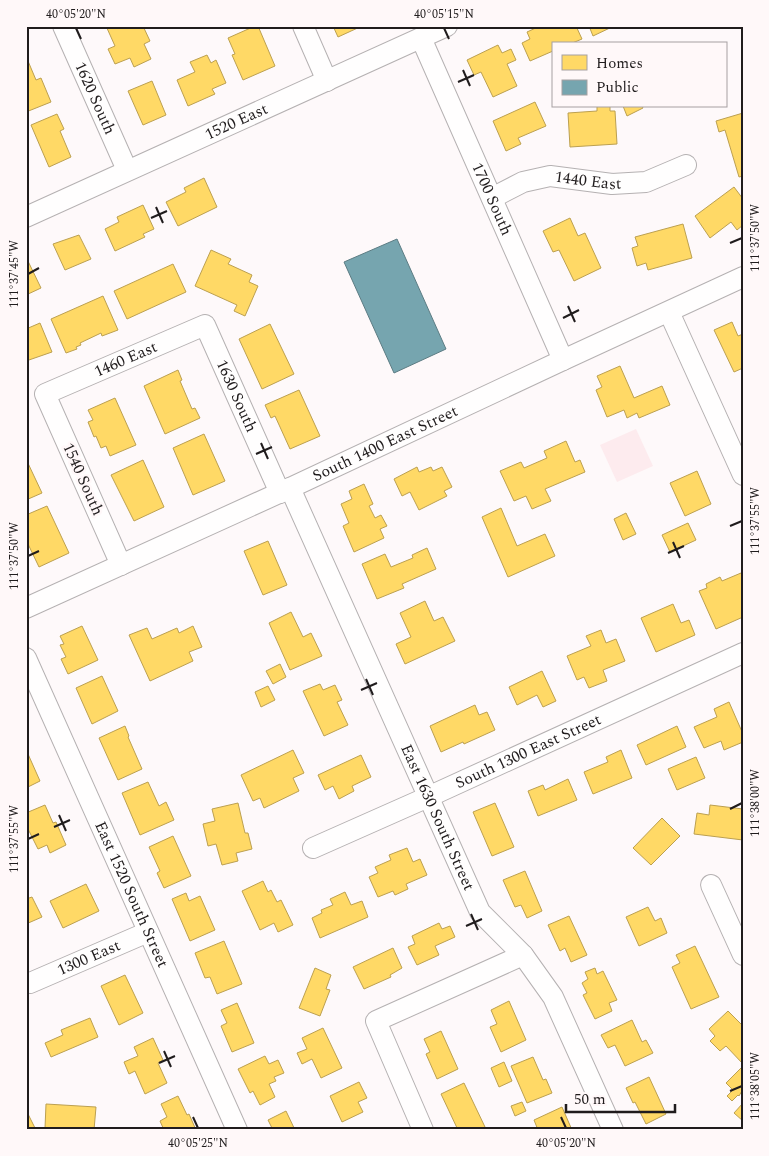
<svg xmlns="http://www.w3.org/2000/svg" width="769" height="1156" font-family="Spectral,serif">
<rect width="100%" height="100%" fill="#fef9fa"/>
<polygon fill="#fdebee" points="636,429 653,466 617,482 600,445"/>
<g fill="#ffd966" stroke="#bca050">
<polygon points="106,26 143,26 150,41 144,44 151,59 134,67 130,58 115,64 108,49 115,46"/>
<polygon points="255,26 258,26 275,66 243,80 232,55 235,54 228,38"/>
<polygon points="333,26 362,26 338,37"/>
<polygon points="540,26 576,26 582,39 570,44 553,44 553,51 530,61 522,43 530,39 527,32"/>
<polygon points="589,26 614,26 593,36"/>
<polygon points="498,45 502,53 511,49 516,60 507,64 517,86 493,97 481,72 474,75 467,60"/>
<polygon points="207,55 211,63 216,60 226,83 212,89 215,94 188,106 177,80 195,72 190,62"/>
<polygon points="26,61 28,61 36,80 41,78 51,102 26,112"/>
<polygon points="152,81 166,115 143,125 128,91"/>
<polygon points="535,102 546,126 518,138 521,144 506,151 493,121"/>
<polygon points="597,106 610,106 610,111 615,111 617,144 570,147 568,113 597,111"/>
<polygon points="623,106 642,106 643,108 627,116"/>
<polygon points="743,113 743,176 739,177 725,130 719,132 716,121"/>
<polygon points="57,114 64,129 60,131 71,157 49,167 31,125"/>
<polygon points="204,178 217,207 178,226 166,202 186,192 184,188"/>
<polygon points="734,187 743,199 743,225 737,230 731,222 710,238 695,216"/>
<polygon points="143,205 154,229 143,234 145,237 115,251 105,229 119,222 117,217"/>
<polygon points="570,218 578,236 585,233 601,268 574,281 559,250 553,252 543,231"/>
<polygon points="683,224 692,258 648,270 646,263 637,266 632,248 638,246 635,237"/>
<polygon points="79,235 91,259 65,270 53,244"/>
<polygon points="211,250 231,259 228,264 252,275 249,282 258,286 245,316 234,311 237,305 195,286"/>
<polygon points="26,257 41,288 26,295"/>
<polygon points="173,264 186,292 127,319 114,291"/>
<polygon points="103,296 118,330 102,336 101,333 80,343 81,345 76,347 77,349 66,353 51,319"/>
<polygon points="732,322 738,336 743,334 743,368 734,372 714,330"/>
<polygon points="40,323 52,352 26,361 26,329"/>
<polygon points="270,324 294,374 262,389 239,339"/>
<polygon points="620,366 634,398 662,386 670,405 639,418 637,413 627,418 624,410 607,417 596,390 602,387 597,376"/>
<polygon points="178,370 182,380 180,381 192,409 195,408 200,418 165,434 144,386"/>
<polygon points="299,390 320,436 290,449 275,416 271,418 265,405"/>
<polygon points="115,398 136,445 110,456 106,446 101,448 96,436 94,437 88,422 93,420 88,410"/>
<polygon points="204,434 225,481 193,495 173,448"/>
<polygon points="566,441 575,462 580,460 585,472 545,489 551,501 532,509 526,496 514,501 500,471 521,462 524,468 547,458 544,451"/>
<polygon points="26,459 42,493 26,500"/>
<polygon points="143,460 164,507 134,521 111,475"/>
<polygon points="417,467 419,472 431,467 433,471 442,467 452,487 444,491 447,496 419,510 410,492 402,496 394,479"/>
<polygon points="697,471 711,504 685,516 670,483"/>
<polygon points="364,484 373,504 369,506 375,518 381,515 387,526 380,529 384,538 354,552 343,526 349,523 341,504 352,499 349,491"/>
<polygon points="47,506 69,553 39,567 28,544 26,545 26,515"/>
<polygon points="501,508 517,546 545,534 555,556 508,577 482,517"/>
<polygon points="626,513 636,534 623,540 614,519"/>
<polygon points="688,523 696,540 670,552 662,535"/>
<polygon points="268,541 287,585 263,595 244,551"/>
<polygon points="427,548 436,569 402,584 404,588 377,599 362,564 385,554 391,567 413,558 412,555"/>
<polygon points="741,573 743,577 743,617 716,629 699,591 707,588 706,584 720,577 722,581"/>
<polygon points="425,601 434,621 443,617 455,641 405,664 396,644 411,637 400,613"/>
<polygon points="673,604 681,623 689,620 695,635 656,652 641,618"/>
<polygon points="291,612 303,637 311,633 322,656 290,670 269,623"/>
<polygon points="82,626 98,660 68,674 61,659 66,657 60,645 64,644 60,636"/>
<polygon points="193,626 202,647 189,652 193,661 150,681 129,635 147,628 152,639 177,628 179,633"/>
<polygon points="601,630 606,643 616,639 625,661 603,670 607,681 589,688 584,677 577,680 567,656 591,646 586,636"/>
<polygon points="280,664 286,677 273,684 266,671"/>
<polygon points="542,671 556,701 543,707 537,695 517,705 509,687"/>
<polygon points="102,676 118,711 92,724 76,688"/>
<polygon points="320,684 323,690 335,685 342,700 337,702 348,725 324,736 303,691"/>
<polygon points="268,686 275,700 261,707 255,692"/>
<polygon points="729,702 743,734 743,742 724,750 721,741 704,748 694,727 717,717 714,709"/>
<polygon points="475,705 479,715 487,712 495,730 464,744 463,742 441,752 430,726"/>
<polygon points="125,726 129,736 128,737 142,769 118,780 99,738"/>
<polygon points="677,726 686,747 646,765 637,745"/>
<polygon points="293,750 304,773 293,778 299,791 264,808 260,798 253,801 241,775"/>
<polygon points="621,750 632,778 593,794 584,772 608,762 606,757"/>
<polygon points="28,754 40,781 26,788 26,755"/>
<polygon points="361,755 371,777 352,786 354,791 339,799 333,786 325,790 318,775"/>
<polygon points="696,757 705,778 677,790 668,769"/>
<polygon points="568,779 577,800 538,816 528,791 543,785 545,790"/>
<polygon points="148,782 159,806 166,802 174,820 140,835 122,793"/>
<polygon points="238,803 245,833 248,833 252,849 236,853 238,861 222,865 216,844 208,846 203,824 215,821 212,809"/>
<polygon points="495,803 514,847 492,856 473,812"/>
<polygon points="45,805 53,823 56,822 66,845 50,853 47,845 38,849 26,825 26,813"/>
<polygon points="710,805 743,809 743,840 694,834 697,813 709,815"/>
<polygon points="662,818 680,836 651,865 633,848"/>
<polygon points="173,836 191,876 164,888 157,873 160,871 149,847"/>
<polygon points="407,848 413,862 420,859 427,875 406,884 408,889 395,895 393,891 378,897 369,877 378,873 375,867 391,860 389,855"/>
<polygon points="525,871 542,911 527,918 521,905 515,907 503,880"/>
<polygon points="263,881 268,892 271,890 277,902 281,900 293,925 278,932 274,923 260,930 242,891"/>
<polygon points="86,884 99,911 63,928 50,901"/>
<polygon points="345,892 351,905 362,901 368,917 320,938 312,918 322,913 321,910 333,905 330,899"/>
<polygon points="186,893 189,901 200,896 215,930 190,941 172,899"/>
<polygon points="32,897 42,917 26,924 26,899"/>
<polygon points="648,907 655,921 661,918 667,933 639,946 626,917"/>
<polygon points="569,916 587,955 571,962 565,948 560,951 548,925"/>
<polygon points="439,923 442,929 450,926 455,937 435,946 439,955 417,965 408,947 415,944 412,936"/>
<polygon points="224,941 242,984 217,994 210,977 205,978 195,953"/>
<polygon points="695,946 719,997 691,1009 672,967 680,963 676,955"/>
<polygon points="393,948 402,968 390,975 391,977 364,989 353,967"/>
<polygon points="315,968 331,975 326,989 330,990 320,1016 299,1008"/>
<polygon points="595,968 597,974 603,971 617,1000 609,1003 612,1011 595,1019 583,995 587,993 582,983 588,979 585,972"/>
<polygon points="125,975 143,1013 119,1025 101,986"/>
<polygon points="509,1001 526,1040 501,1052 490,1027 497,1024 491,1010"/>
<polygon points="237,1003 254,1043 232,1052 221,1026 227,1023 221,1010"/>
<polygon points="728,1011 743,1026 743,1064 726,1046 720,1051 710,1041 715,1036 709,1029"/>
<polygon points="90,1018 98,1037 51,1057 45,1043 63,1035 61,1030"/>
<polygon points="632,1020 642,1042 646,1040 653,1053 625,1066 615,1045 608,1048 601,1035"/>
<polygon points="323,1028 342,1068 321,1078 312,1059 302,1064 297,1053 307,1049 302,1038"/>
<polygon points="441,1031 458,1069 437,1079 426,1054 430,1052 424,1039"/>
<polygon points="153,1038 163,1060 158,1063 167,1083 145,1094 135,1071 129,1074 124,1062 138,1056 134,1047"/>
<polygon points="265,1056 269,1064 278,1060 284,1073 274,1077 276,1081 269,1084 275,1097 260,1105 253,1091 250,1093 238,1069"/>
<polygon points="533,1057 543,1080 546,1079 552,1093 527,1103 511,1066"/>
<polygon points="504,1062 512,1081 499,1087 491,1068"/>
<polygon points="741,1068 743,1070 743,1089 739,1096 738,1095 732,1101 727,1096 733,1090 726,1083"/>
<polygon points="649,1077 666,1114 646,1124 635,1102 633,1103 626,1088"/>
<polygon points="359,1082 367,1098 358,1102 363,1112 342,1122 330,1096"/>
<polygon points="464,1083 485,1127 480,1130 458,1130 441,1094"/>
<polygon points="178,1096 187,1115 189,1114 196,1130 164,1130 160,1121 167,1117 161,1104"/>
<polygon points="522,1102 526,1111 515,1116 511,1106"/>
<polygon points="743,1103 743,1121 734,1113"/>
<polygon points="46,1104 96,1107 94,1130 45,1128"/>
<polygon points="562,1107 572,1130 538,1130 534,1120"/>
<polygon points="26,1110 35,1128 32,1130 26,1130"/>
<polygon points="286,1111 295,1130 273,1130 268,1120"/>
</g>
<polygon fill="#76a5af" stroke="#5c7c83" points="397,239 446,349 394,373 344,262"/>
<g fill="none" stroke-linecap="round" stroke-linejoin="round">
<defs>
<g id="minor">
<path id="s1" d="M 63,26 L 127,170"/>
<polyline points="303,26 327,81"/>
<path id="s2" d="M 421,38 L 563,360"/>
<path id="s3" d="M 492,198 L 523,182 L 550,176 L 612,184 L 646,182 L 686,165"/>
<path id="s4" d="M 26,217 L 447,26"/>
<polyline points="669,312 743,475"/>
<path id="s5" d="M 290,488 L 480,912 L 523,955 L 553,997 L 613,1130"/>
<path id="s6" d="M 121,565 L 45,394 L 205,325 L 280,493"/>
<path id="s7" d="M 26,608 L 290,488 L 563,360 L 743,277"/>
<path id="s8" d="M 26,658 L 237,1130"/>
<path id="s9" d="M 313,848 L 428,797 L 743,653"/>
<polyline points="711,885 743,955"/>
<path id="s10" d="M 30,983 L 148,932"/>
<polyline points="423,1130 376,1021 523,955"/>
</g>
</defs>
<use href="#minor" stroke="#b5b1b2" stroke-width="22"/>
<use href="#minor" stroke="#fffefe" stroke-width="20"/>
</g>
<path fill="none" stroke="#201c1d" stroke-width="2" d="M 76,28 L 81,39M 444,28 L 449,39M 463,70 L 470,86M 458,82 L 474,75M 156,207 L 163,223M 151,218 L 167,211M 730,243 L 742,238M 28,274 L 39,268M 568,306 L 575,322M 563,318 L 579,310M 261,443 L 268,459M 256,454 L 272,447M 730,526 L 742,521M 673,542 L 680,558M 668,553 L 684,546M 28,556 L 39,551M 366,679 L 373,695M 361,690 L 377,683M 730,809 L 742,803M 59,815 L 66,831M 54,827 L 70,820M 28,839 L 39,834M 471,914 L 478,930M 466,926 L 482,919M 164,1051 L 171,1067M 159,1063 L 175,1056M 730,1091 L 742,1086M 193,1117 L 198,1128M 561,1117 L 566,1128"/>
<g text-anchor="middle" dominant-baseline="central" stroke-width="5" stroke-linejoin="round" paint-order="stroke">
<g font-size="16" fill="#201c1d" stroke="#fff8f9">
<text stroke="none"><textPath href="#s1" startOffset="79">1620 South</textPath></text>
<text stroke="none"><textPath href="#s4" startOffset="231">1520 East</textPath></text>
<text stroke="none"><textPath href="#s3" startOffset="101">1440 East</textPath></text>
<text stroke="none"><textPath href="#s2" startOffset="176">1700 South</textPath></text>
<text stroke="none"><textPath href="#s6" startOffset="275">1460 East</textPath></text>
<text stroke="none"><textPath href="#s6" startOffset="439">1630 South</textPath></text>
<text stroke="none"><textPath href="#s7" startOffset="395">South 1400 East Street</textPath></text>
<text transform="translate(83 479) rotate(66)">1540 South</text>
<text stroke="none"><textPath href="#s9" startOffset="236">South 1300 East Street</textPath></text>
<text stroke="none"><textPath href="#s5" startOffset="361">East 1630 South Street</textPath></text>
<text stroke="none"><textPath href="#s8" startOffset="259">East 1520 South Street</textPath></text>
<text stroke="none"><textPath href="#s10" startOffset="64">1300 East</textPath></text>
</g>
</g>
<rect width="769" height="1156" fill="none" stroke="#fff8f9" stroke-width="55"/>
<rect x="552" y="42" width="175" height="65" fill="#fff8f9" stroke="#a6a0a1"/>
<rect x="562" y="55" width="25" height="15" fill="#ffd966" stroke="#a6a0a1"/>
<text x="596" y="68" font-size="15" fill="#201c1d">Homes</text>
<rect x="562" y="80" width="25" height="15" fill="#76a5af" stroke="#a6a0a1"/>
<text x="596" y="92" font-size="15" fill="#201c1d">Public</text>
<path d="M566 1104v8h109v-8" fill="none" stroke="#201c1d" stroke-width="2.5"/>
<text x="574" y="1104" font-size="15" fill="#201c1d" stroke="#fff8f9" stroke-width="4" paint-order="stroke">50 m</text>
<rect x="28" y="28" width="714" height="1100" fill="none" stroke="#201c1d" stroke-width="2"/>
<g font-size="12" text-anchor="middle" fill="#201c1d">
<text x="76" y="18">40°05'20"N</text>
<text x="444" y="18">40°05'15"N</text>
<text transform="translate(755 238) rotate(-90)" y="4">111°37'50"W</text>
<text transform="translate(14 274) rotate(-90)" y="4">111°37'45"W</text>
<text transform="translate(755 521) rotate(-90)" y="4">111°37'55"W</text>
<text transform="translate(14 556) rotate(-90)" y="4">111°37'50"W</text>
<text transform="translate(755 803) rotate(-90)" y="4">111°38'00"W</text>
<text transform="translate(14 839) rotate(-90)" y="4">111°37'55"W</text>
<text transform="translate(755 1086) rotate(-90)" y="4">111°38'05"W</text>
<text x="198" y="1147">40°05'25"N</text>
<text x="566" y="1147">40°05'20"N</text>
</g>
</svg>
